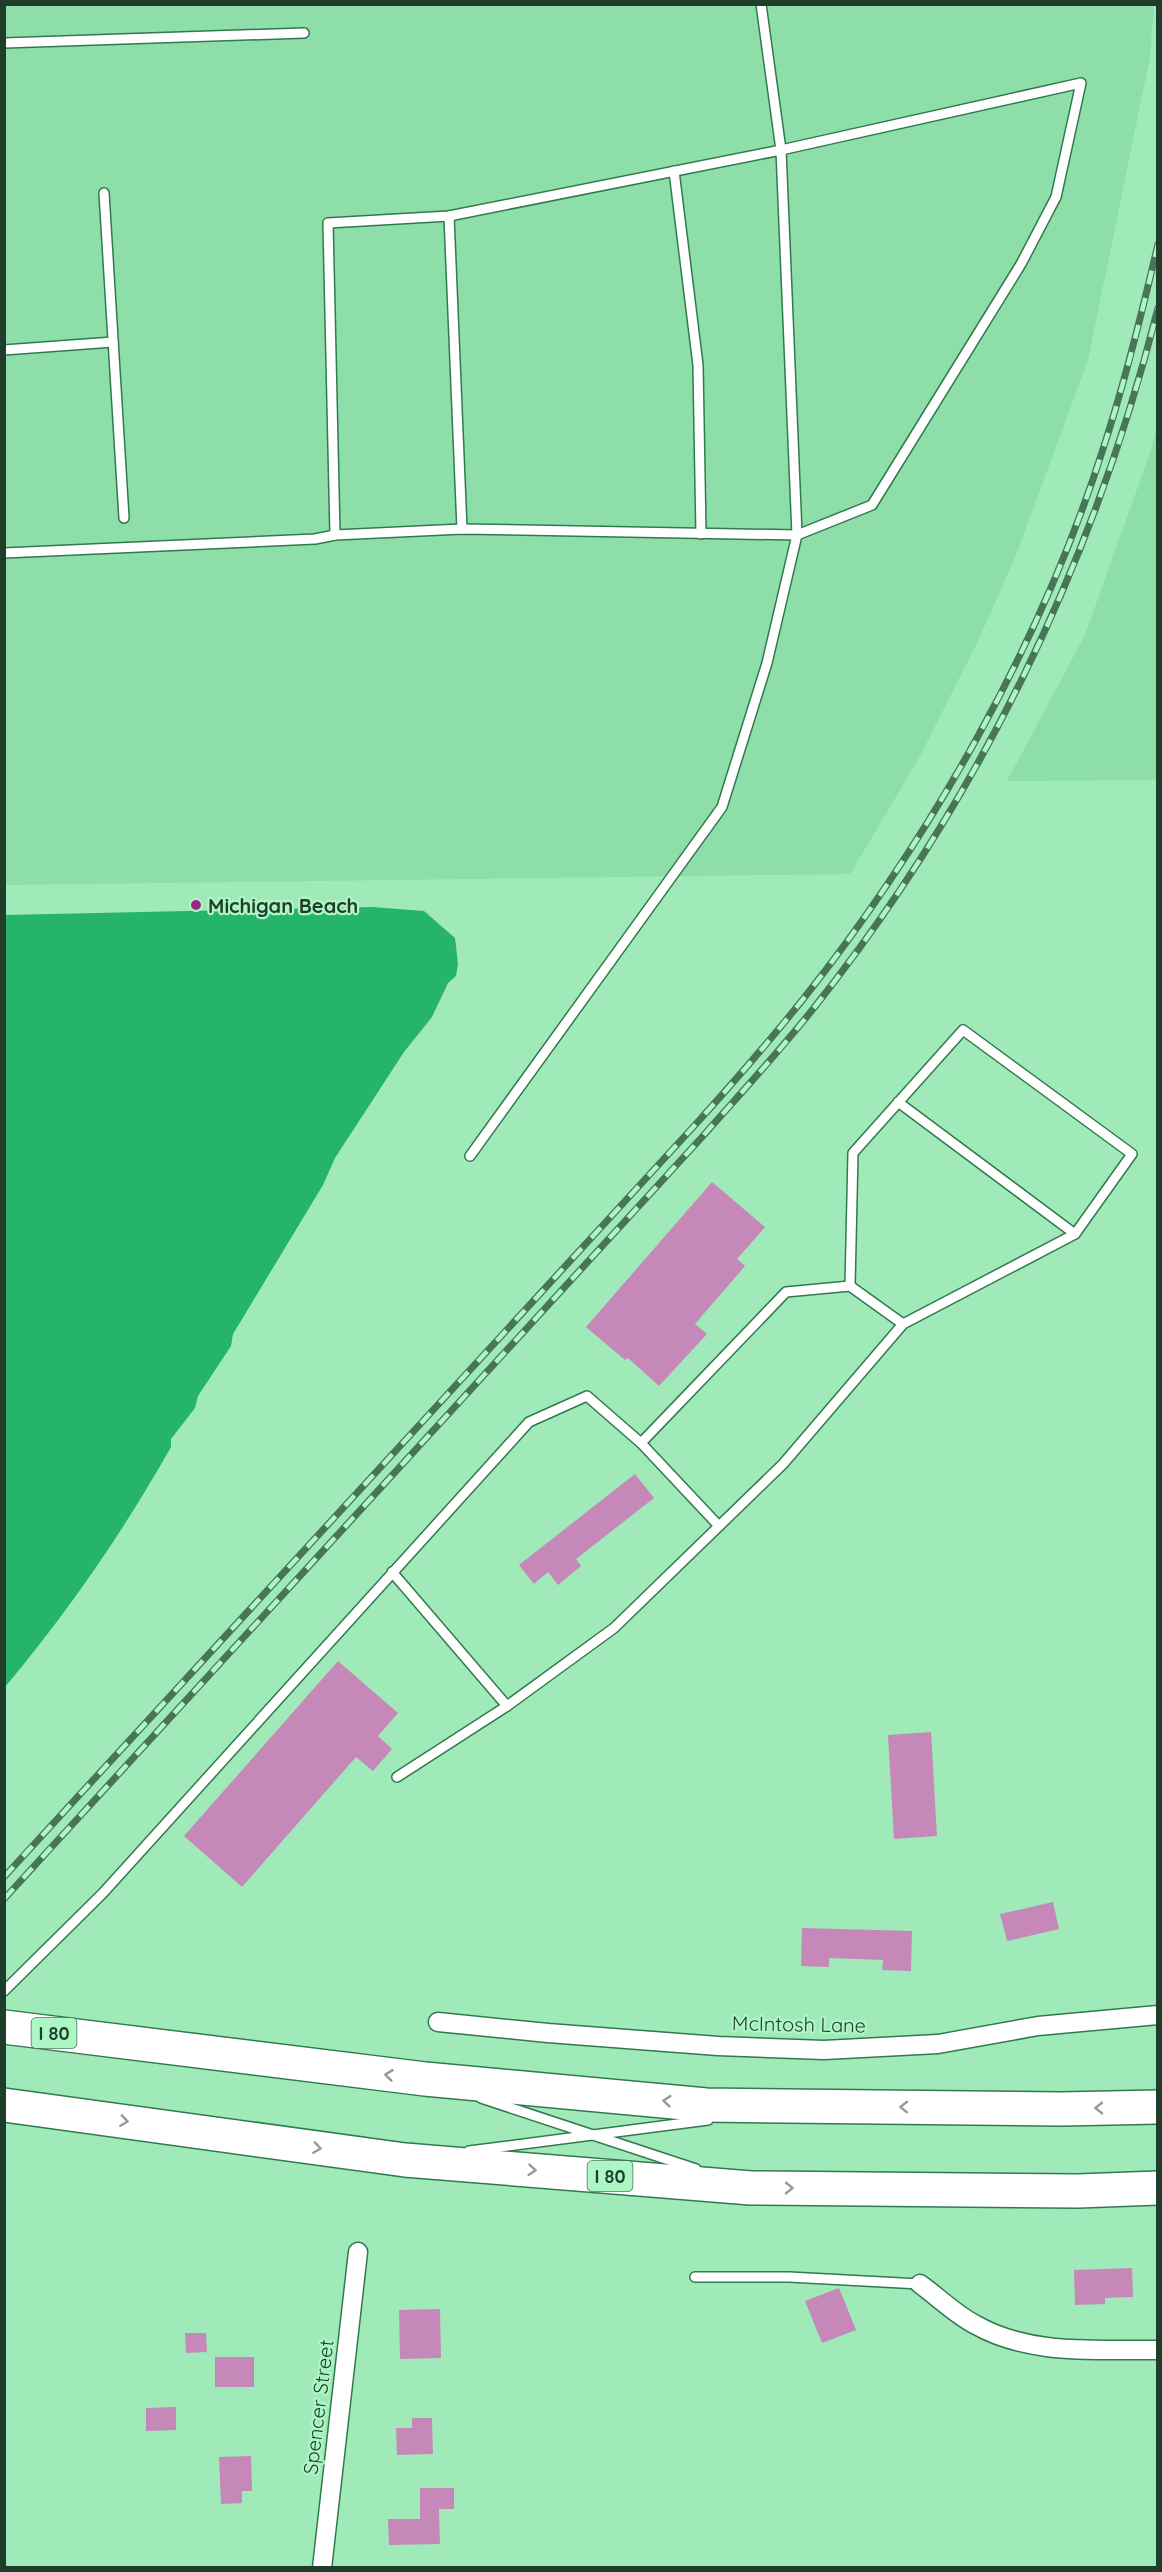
<svg xmlns="http://www.w3.org/2000/svg" width="1162" height="2572" font-family="Quicksand,sans-serif">
<rect width="100%" height="100%" fill="#a0e9b8"/>
<g fill="#8ddea9">
<polygon points="4,5 1154,5 1150,57 1088,360 1016,555 978,641 918,760 850,874 5,885"/>
<polygon points="1157,425 1157,780 1007,781 1085,635 1151,450"/>
</g>
<path fill="#25b46a" d="M 372,907 L 424,911 L 455,938 L 458,964 L 456,976 L 448,983 L 432,1017 L 404,1052 L 335,1158 L 323,1185 L 233,1334 L 231,1346 L 198,1396 L 195,1408 L 171,1439 L 171,1447 C 123,1532 68,1612 5,1687 L 5,915 Z"/>
<g fill="#c688b9">
<polygon points="712,1182 765,1227 737,1259 745,1266 695,1324 707,1334 659,1386 628,1358 625,1360 586,1327"/>
<polygon points="635,1474 654,1498 576,1559 581,1566 558,1585 548,1572 534,1584 519,1565"/>
<polygon points="338,1661 398,1713 378,1736 392,1749 373,1771 356,1757 242,1887 184,1836"/>
<polygon points="931,1732 937,1836 894,1839 888,1735"/>
<polygon points="1053,1902 1059,1929 1007,1941 1000,1914"/>
<polygon points="802,1928 912,1931 911,1971 882,1970 883,1960 829,1958 829,1967 801,1966"/>
<polygon points="1132,2268 1133,2297 1105,2298 1105,2304 1075,2305 1074,2270"/>
<polygon points="839,2288 856,2330 822,2343 805,2301"/>
<polygon points="440,2309 441,2358 400,2359 399,2310"/>
<polygon points="185,2333 206,2333 207,2352 186,2353"/>
<rect x="215" y="2357" width="39" height="30"/>
<polygon points="176,2407 176,2430 146,2431 146,2408"/>
<polygon points="412,2418 432,2418 433,2454 397,2455 396,2428 412,2428"/>
<polygon points="251,2456 252,2491 242,2491 242,2503 221,2504 219,2457"/>
<polygon points="420,2488 454,2488 454,2509 439,2509 440,2544 389,2545 388,2519 420,2519"/>
</g>
<g fill="none" stroke-linecap="round" stroke-linejoin="round">
<defs>
<g id="lane">
<polyline points="4,43 304,33"/>
<polygon points="1081,83 1056,197 1021,264 872,505 797,535 462,529 335,535 328,223 449,216 781,150"/>
<polyline points="674,171 698,365 701,534"/>
<polyline points="104,193 124,518"/>
<polyline points="449,216 462,529"/>
<polyline points="4,350 113,342"/>
<polyline points="4,553 315,539 335,535"/>
<polyline points="470,1156 722,807 767,663 797,535 781,150 761,4"/>
<polyline points="850,1286 853,1153 963,1030 1132,1154 1075,1234 898,1102"/>
<polyline points="903,1324 1075,1234"/>
<polyline points="641,1443 719,1526"/>
<polyline points="392,1572 507,1706"/>
<polyline points="4,1991 103,1893 529,1422 587,1396 641,1443 786,1292 850,1286 903,1324 783,1464 614,1628 507,1706 397,1777"/>
<polyline points="481,2098 696,2169"/>
<polyline points="469,2151 708,2120"/>
<polyline points="695,2277 789,2277 920,2284"/>
</g>
<g id="street">
<polyline points="438,2022 548,2033 718,2046 824,2050 938,2044 1038,2026 1158,2015"/>
<path d="M 920,2284 C 938,2297 956,2315 976,2325 C 1031,2356 1097,2349 1158,2350"/>
<polyline points="322,2568 358,2252"/>
</g>
<g id="highway">
<polyline points="4,2027 425,2079 706,2105 1061,2109 1158,2107"/>
<polyline points="4,2105 405,2160 751,2188 1078,2191 1158,2188"/>
</g>
</defs>
<use href="#lane" stroke="#317a4e" stroke-width="12"/>
<use href="#street" stroke="#317a4e" stroke-width="21"/>
<use href="#highway" stroke="#317a4e" stroke-width="36"/>
<use href="#lane" stroke="#fff" stroke-width="9"/>
<use href="#street" stroke="#fff" stroke-width="18"/>
<use href="#highway" stroke="#fff" stroke-width="33"/>
<defs>
<g id="rail">
<path d="M 4,1877 L 695,1125 C 732,1084 769,1042 804,998 C 930,839 1041,644 1103,449 C 1125,382 1142,313 1158,244"/>
<path d="M 4,1899 L 703,1136 C 740,1094 778,1053 813,1009 C 977,803 1094,563 1158,308"/>
</g>
</defs>
<use href="#rail" stroke="#487457" stroke-width="7"/>
<use href="#rail" stroke="#adf6c5" stroke-width="4.5" stroke-dasharray="14" stroke-linecap="butt"/>
</g>
<defs><path id="oneway-chevron" d="M-2-3.5L2.5 0L-2 3.5" fill="none" stroke-width="1.6" stroke-linecap="round" stroke-linejoin="round" transform="scale(1.5)"/></defs>
<g stroke="#8f9e94">
<use href="#oneway-chevron" transform="translate(389 2075) rotate(-173)"/>
<use href="#oneway-chevron" transform="translate(667 2101) rotate(-175)"/>
<use href="#oneway-chevron" transform="translate(904 2107) rotate(-179)"/>
<use href="#oneway-chevron" transform="translate(1099 2108) rotate(179)"/>
<use href="#oneway-chevron" transform="translate(124 2121) rotate(8)"/>
<use href="#oneway-chevron" transform="translate(317 2148) rotate(8)"/>
<use href="#oneway-chevron" transform="translate(532 2170) rotate(5)"/>
<use href="#oneway-chevron" transform="translate(789 2188) rotate(1)"/>
</g>
<circle fill="#972787" stroke="#adf6c5" stroke-width="2" cx="196" cy="905" r="6"/>
<g text-anchor="middle" dominant-baseline="central" stroke-width="4.5" stroke-linejoin="round" paint-order="stroke">
<g fill="#adf6c5" stroke="#4a7458" stroke-width="1.5">
<rect x="31.5" y="2018" width="45" height="30" rx="4.5"/>
<rect x="587.5" y="2161" width="45" height="30" rx="4.5"/>
</g>
<g font-size="18" font-weight="bold" fill="#1f3d2a">
<text x="54" y="2033">I 80</text>
<text x="610" y="2176">I 80</text>
</g>
<g font-size="20" font-weight="bold" fill="#1f3d2a" stroke="#adf6c5" text-anchor="start">
<text x="208" y="905">Michigan Beach</text>
</g>
<g font-size="20" fill="#1f3d2a" stroke="#adf6c5">
<text transform="translate(799 2024) rotate(1)">McIntosh Lane</text>
<text transform="translate(318 2407) rotate(-83)">Spencer Street</text>
</g>
</g>
<rect width="1162" height="2572" fill="none" stroke="#1f3d2a" stroke-width="12"/>
</svg>
